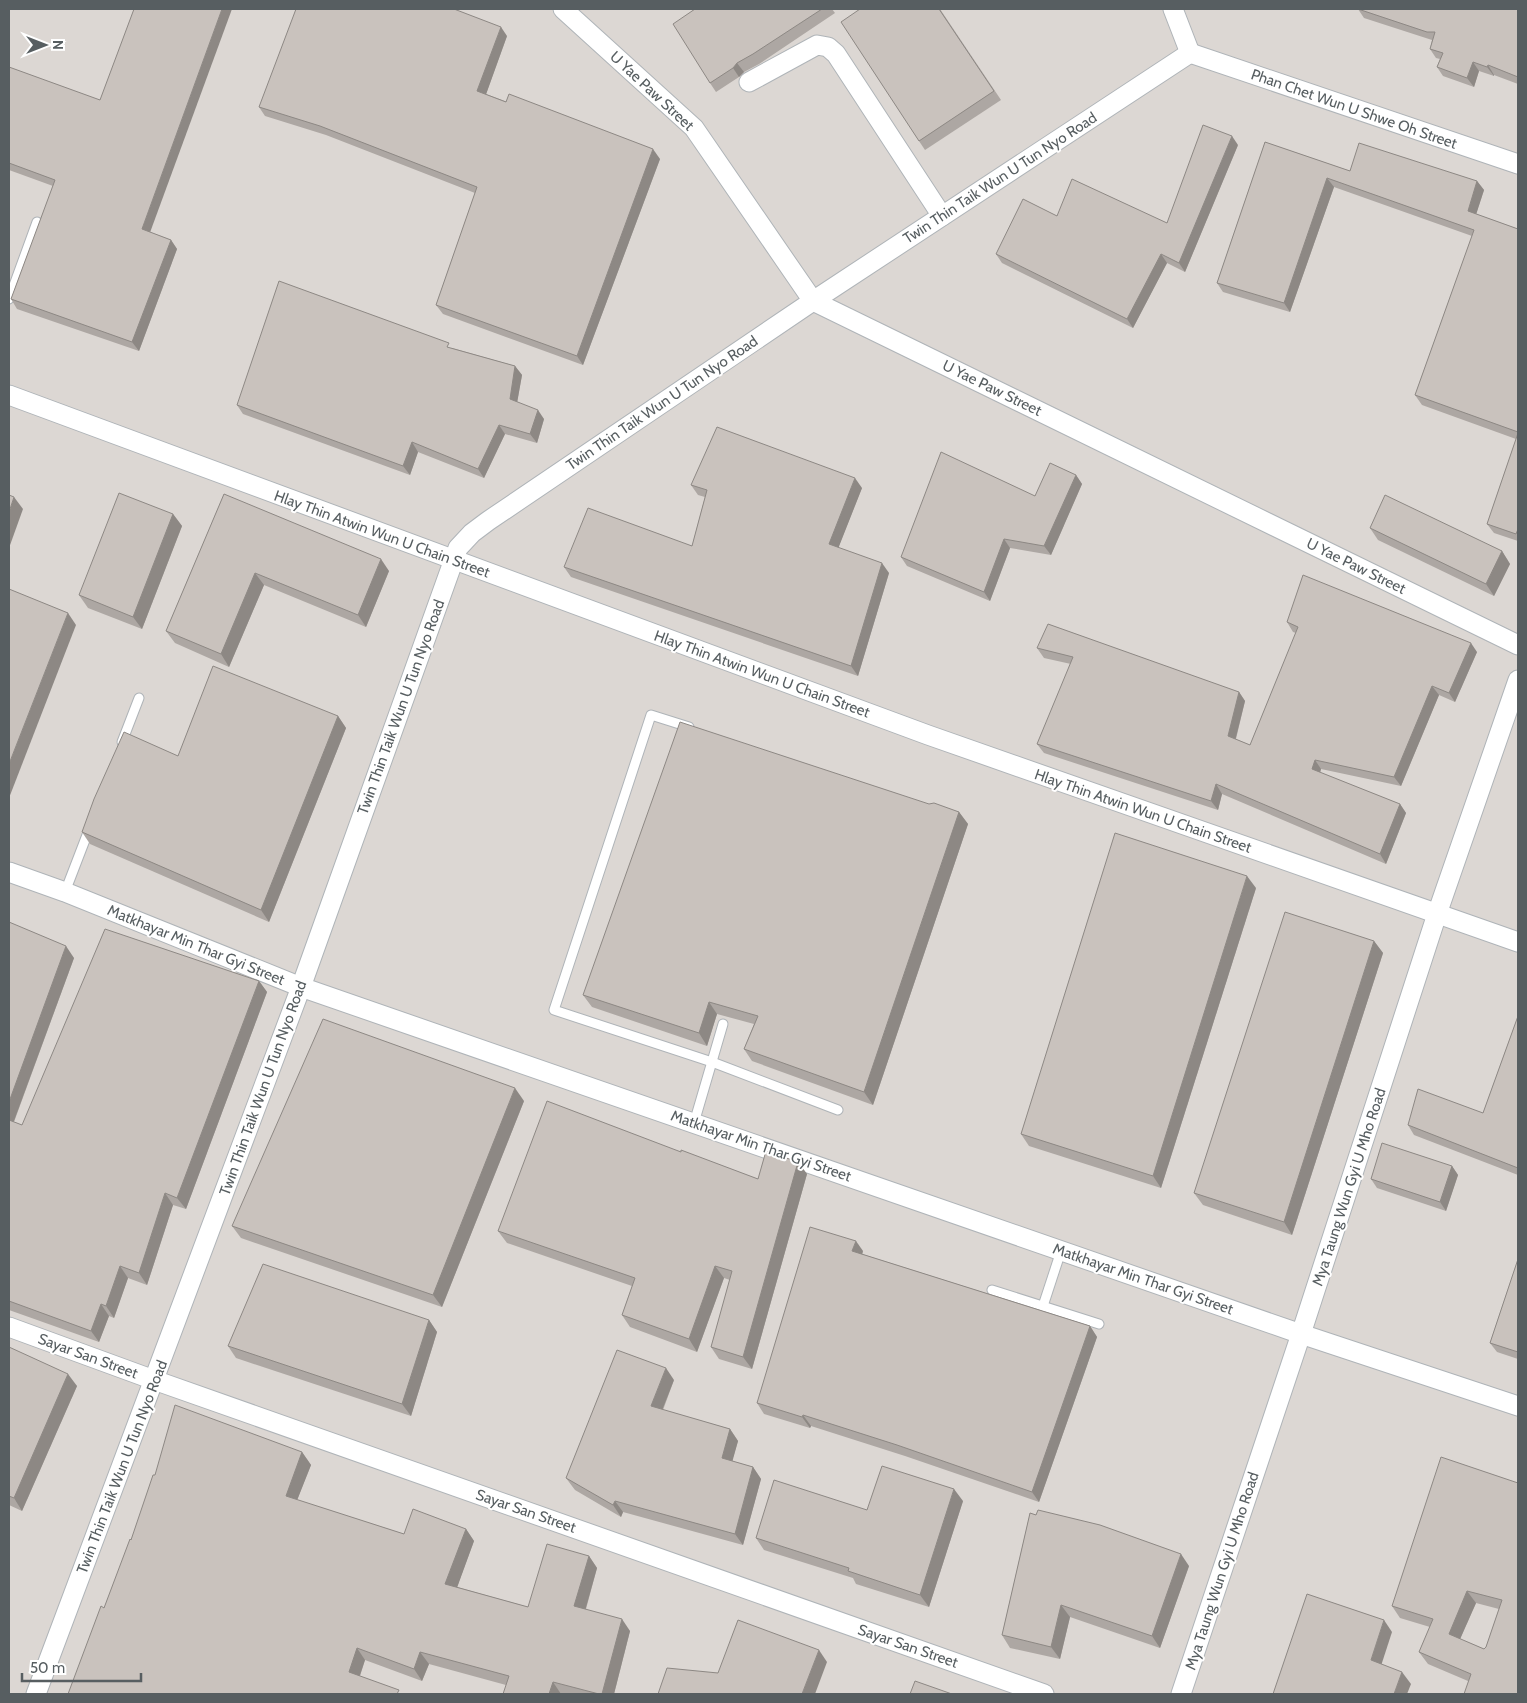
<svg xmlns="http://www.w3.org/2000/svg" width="1527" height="1703" font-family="Cabin,sans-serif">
<rect width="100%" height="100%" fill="#ece5dd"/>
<rect fill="#dcd7d3" x="9" y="9" width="1509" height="1685"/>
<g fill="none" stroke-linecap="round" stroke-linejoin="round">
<defs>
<g id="lane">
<polyline points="9,299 37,222"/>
<polyline points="689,727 651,715 554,1010 712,1062 838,1110"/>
<polyline points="122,742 139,698"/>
<polyline points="65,892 90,827"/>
<polyline points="694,1123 723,1024"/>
<polyline points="992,1290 1099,1324"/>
<polyline points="1043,1306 1061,1251"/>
</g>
<g id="street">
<polyline points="563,9 694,128 813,301 1518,645"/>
<polyline points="1173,9 1190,53"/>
<polyline points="1190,53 1518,164"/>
<polyline points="749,82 817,45 828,47 836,54 942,216"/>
<polyline points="9,395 928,735 1518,942"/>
<polyline points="9,872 65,892 301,987 1301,1334 1518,1406"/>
<polyline points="9,1327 154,1380 1044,1694"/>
<polyline points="36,1694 301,987 458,548 472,533 488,521 813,301 1190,53"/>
<polyline points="1181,1694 1301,1334 1437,914 1518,680"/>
</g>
</defs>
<use href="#lane" stroke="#afb4b8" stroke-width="11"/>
<use href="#street" stroke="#afb4b8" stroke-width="21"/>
<use href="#lane" stroke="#fff" stroke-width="9"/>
<use href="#street" stroke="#fff" stroke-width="19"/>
</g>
<g fill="#ada7a3" fill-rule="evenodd">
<polygon points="695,9 832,9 835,13 759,64 744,72 739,77 716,92 710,83"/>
<polygon points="940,9 1001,100 925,150 919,141"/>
<polygon points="1358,9 1518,9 1518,84 1494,75 1494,76 1479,71 1474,87 1443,76 1437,67 1440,59 1436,58 1430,49 1432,40 1364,18"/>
<polygon points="507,36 486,94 660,159 583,365 443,314 436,305 475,193 326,135 265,116 259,107"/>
<polygon points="9,67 150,232 171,240 177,249 139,351 17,309 11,299 53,186 9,170"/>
<polygon points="1265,142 1350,171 1477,181 1484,190 1476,214 1518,229 1518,541 1494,533 1487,524 1516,439 1422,405 1415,395 1472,236 1334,187 1290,312 1223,292 1217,283"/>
<polygon points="1238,145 1185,272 1167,263 1133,328 1002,263 996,254 1057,216 1167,223"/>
<polygon points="452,348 515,366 522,375 517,402 544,419 537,443 505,434 484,478 418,452 410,475 243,414 237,405"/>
<polygon points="1076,475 1082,484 1051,555 1010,548 990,601 907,566 901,557 1035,496"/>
<polygon points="691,485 862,488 838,548 889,573 858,676 571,577 564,567 692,546 705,497 698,495"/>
<polygon points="224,494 389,571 366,627 264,585 229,667 175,643 166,631"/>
<polygon points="173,514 182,526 142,629 88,608 79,595"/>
<polygon points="1370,528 1502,551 1510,564 1494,596 1378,540"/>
<polygon points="1287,622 1477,652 1455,702 1439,695 1401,786 1321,769 1320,773 1400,804 1406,813 1386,864 1222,794 1218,810 1044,753 1037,744 1071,664 1044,658 1037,648 1239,692 1245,701 1236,739 1250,745 1296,633 1293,632"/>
<polygon points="338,716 346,728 269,922 90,844 82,832 178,756"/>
<polygon points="929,804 959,812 968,824 873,1105 752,1061 744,1049 754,1024 717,1014 707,1046 592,1007 583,995"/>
<polygon points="1256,888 1161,1188 1029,1146 1021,1134"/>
<polygon points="9,922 74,958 14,1122 22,1125 259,981 267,992 186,1209 173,1205 147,1285 128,1278 114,1318 109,1316 99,1342 9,1310"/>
<polygon points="1374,941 1383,953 1292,1235 1203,1205 1194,1193"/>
<polygon points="1518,1016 1518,1175 1414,1135 1408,1125 1483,1113"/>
<polygon points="524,1101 442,1307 241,1238 232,1226"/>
<polygon points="681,1152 758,1179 798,1162 807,1174 752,1369 719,1359 711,1347 730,1280 724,1278 697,1352 630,1327 622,1315 632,1286 507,1243 498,1231"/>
<polygon points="1452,1166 1458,1175 1446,1211 1377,1188 1371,1179"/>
<polygon points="863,1251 862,1254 1090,1326 1097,1337 1039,1502 905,1456 811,1426 810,1428 764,1414 757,1403"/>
<polygon points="1518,1259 1518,1359 1497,1352 1490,1343"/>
<polygon points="429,1320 437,1332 411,1416 236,1358 228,1346"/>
<polygon points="9,1347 77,1386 22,1511 9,1505"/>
<polygon points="674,1380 663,1410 730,1429 738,1441 732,1461 753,1467 761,1479 743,1545 623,1512 621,1517 575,1490 566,1478"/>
<polygon points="302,1452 311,1465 297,1500 404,1534 466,1529 474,1541 457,1587 528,1607 589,1556 597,1568 586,1609 630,1631 614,1694 562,1694 506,1685 429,1664 422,1681 365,1660 360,1676 104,1608 131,1540 155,1475"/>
<path d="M 1518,1483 L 1518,1694 L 1468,1681 L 1428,1664 L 1419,1652 L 1430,1627 L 1400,1618 L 1392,1606 ZM 1476,1603 L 1499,1609 L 1486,1647 L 1484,1649 L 1460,1639 Z"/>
<polygon points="963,1501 929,1607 856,1584 853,1578 764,1550 756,1538 867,1510"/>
<polygon points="1030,1513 1189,1566 1160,1648 1070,1617 1060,1659 1010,1648 1002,1635"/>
</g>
<g fill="#8d8884">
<polygon points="222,9 232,9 148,238 142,229"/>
<polygon points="501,27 507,36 484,100 477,91"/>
<polygon points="1473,62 1479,71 1474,87 1467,78"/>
<polygon points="737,63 744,72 739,77 733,68"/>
<polygon points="1488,65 1494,75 1494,76 1487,67"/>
<polygon points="1232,136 1238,145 1185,272 1179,263"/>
<polygon points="653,149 660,159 583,365 577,356"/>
<polygon points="1327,178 1334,187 1290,312 1284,303"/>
<polygon points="1477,181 1484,190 1474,221 1468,211"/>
<polygon points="171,240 177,249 139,351 132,342"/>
<polygon points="1161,254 1167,263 1133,328 1127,319"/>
<polygon points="515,366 522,375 516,409 510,399"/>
<polygon points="538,410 544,419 537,443 530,434"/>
<polygon points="499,425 505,434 484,478 478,469"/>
<polygon points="412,442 418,452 410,475 403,466"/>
<polygon points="1076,475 1082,484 1051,555 1044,546"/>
<polygon points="855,478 862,488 836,554 829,544"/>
<polygon points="14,497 23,509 9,548 9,512"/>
<polygon points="173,514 182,526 142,629 133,617"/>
<polygon points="1004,539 1010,548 990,601 984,592"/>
<polygon points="1502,551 1510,564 1494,596 1486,584"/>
<polygon points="381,559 389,571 366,627 358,615"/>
<polygon points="882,563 889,573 858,676 851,666"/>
<polygon points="255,573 264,585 229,667 221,654"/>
<polygon points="68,613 76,625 9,798 9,764"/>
<polygon points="1471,643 1477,652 1455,702 1449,693"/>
<polygon points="1432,686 1439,695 1401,786 1394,777"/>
<polygon points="1239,692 1245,701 1234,745 1228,736"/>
<polygon points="338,716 346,728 269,922 261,910"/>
<polygon points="1315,760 1321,769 1318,779 1312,769"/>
<polygon points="1216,784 1222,794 1218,810 1211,801"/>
<polygon points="1400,804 1406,813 1386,864 1380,854"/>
<polygon points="959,812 968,824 873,1105 864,1092"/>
<polygon points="1247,876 1256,888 1161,1188 1153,1176"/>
<polygon points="1374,941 1383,953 1292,1235 1284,1222"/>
<polygon points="66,946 74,958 11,1129 9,1126 9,1102"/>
<polygon points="259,981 267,992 186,1209 177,1198"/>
<polygon points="709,1002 717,1014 707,1046 699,1033"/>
<polygon points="515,1088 524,1101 442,1307 433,1295"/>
<polygon points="798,1162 807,1174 752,1369 743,1357"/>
<polygon points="1452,1166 1458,1175 1446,1211 1440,1202"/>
<polygon points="165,1193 173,1205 147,1285 139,1273"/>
<polygon points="856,1241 863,1251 860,1262 852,1251"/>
<polygon points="120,1266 128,1278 114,1318 106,1306"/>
<polygon points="715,1266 724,1278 697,1352 689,1339"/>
<polygon points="101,1304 109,1316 99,1342 91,1331"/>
<polygon points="429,1320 437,1332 411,1416 402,1404"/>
<polygon points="1090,1326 1097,1337 1039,1502 1032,1492"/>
<polygon points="666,1368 674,1380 659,1418 651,1406"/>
<polygon points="68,1374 77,1386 22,1511 14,1498"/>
<polygon points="803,1415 811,1426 810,1428 802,1417"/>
<polygon points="730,1429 738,1441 730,1470 722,1458"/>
<polygon points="302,1452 311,1465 294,1508 286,1496"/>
<polygon points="753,1467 761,1479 743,1545 735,1534"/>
<polygon points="954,1489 963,1501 929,1607 920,1595"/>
<polygon points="615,1501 623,1512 621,1517 613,1505"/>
<polygon points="466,1529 474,1541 454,1596 445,1584"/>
<polygon points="1181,1554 1189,1566 1160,1648 1152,1636"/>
<polygon points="589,1556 597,1568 583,1618 574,1606"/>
<polygon points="1467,1591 1476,1603 1457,1646 1449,1634"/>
<polygon points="1061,1605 1070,1617 1060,1659 1051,1647"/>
<polygon points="622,1619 630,1631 614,1694 602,1694"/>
<polygon points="1384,1620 1392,1632 1379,1672 1371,1660"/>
<polygon points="357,1648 365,1660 357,1684 349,1672"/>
<polygon points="819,1650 827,1662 815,1694 802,1694"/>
<polygon points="420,1652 429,1664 422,1681 414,1669"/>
<polygon points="1402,1672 1411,1684 1407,1694 1394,1694"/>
<polygon points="553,1682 561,1694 549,1694"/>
</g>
<g fill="#c9c2bd" stroke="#8d8884" fill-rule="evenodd">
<polygon points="134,9 222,9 142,229 171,240 132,342 11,299 55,180 9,163 9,67 100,100"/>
<polygon points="296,9 454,9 501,27 477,91 506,102 509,94 653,149 577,356 436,305 477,187 320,126 259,107"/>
<polygon points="695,9 822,9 753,54 737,63 733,68 710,83 673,24"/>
<polygon points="860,9 939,9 994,91 919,141 841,22"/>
<polygon points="1358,9 1518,9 1518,77 1488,65 1487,67 1473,62 1467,78 1437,67 1443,53 1430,49 1435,32 1427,32"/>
<polygon points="1203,125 1232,136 1179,263 1161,254 1127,319 996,254 1023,199 1057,216 1072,179 1167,223"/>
<polygon points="1265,142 1350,171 1359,143 1477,181 1468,211 1518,229 1518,432 1415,395 1474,230 1327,178 1284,303 1217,283"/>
<polygon points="279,281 449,343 447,347 515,366 510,399 538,410 530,434 499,425 478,469 412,442 403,466 237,405"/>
<polygon points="717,427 855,478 829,544 882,563 851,666 564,567 588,508 692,546 707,490 691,485"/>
<polygon points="1518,433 1518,529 1516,534 1487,524"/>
<polygon points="941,452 1035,496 1050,463 1076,475 1044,546 1004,539 984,592 901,557"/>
<polygon points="119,493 173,514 133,617 79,595"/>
<polygon points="224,494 381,559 358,615 255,573 221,654 166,631"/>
<polygon points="9,495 14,497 9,512"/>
<polygon points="1385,495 1502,551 1486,584 1370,528"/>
<polygon points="1303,575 1471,643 1449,693 1432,686 1394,777 1315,760 1312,769 1400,804 1380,854 1216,784 1211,801 1037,744 1073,657 1037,648 1048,624 1239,692 1228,736 1250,745 1298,627 1287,622"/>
<polygon points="9,589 68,613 9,764"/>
<polygon points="213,666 338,716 261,910 82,832 94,799 124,732 178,756"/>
<polygon points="680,722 929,804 934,803 959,812 864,1092 744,1049 758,1016 709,1002 699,1033 583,995"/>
<polygon points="1115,833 1247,876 1153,1176 1021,1134"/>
<polygon points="1285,912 1374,941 1284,1222 1194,1193"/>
<polygon points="9,922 66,946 9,1102"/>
<polygon points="105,929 259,981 177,1198 165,1193 139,1273 120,1266 106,1306 101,1304 91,1331 9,1301 9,1120 22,1125"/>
<polygon points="1518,1016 1518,1168 1408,1125 1418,1089 1483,1113"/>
<polygon points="323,1019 515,1088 433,1295 232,1226"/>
<polygon points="547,1101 681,1152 681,1150 758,1179 766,1151 798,1162 743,1357 711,1347 732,1271 715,1266 689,1339 622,1315 635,1278 498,1231"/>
<polygon points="1382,1143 1452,1166 1440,1202 1371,1179"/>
<polygon points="810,1227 856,1241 852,1251 1090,1326 1032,1492 897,1445 803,1415 802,1417 757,1403"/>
<polygon points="1518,1259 1518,1352 1490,1343"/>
<polygon points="263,1264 429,1320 402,1404 228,1346"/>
<polygon points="9,1347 68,1374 14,1498 9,1496"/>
<polygon points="617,1350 666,1368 651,1406 730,1429 722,1458 753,1467 735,1534 615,1501 613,1505 566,1478"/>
<polygon points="175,1405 302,1452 286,1496 404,1534 413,1509 466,1529 445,1584 528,1607 547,1544 589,1556 574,1606 622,1619 602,1694 599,1694 553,1682 549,1694 503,1694 509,1676 420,1652 414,1669 357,1648 349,1672 399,1690 397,1694 68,1694 101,1606 104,1608 130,1539 131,1540 153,1475 155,1475"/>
<path d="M 1441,1457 L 1518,1483 L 1518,1694 L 1464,1694 L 1471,1674 L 1419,1652 L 1433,1619 L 1392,1606 ZM 1467,1591 L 1502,1600 L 1486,1647 L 1484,1649 L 1449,1634 Z"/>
<polygon points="882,1466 954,1489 920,1595 848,1571 849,1568 756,1538 774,1480 867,1510"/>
<polygon points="1038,1510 1100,1525 1181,1554 1152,1636 1061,1605 1051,1647 1002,1635 1030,1513 1036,1515"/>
<polygon points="1307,1594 1384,1620 1371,1660 1402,1672 1394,1694 1273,1694"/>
<polygon points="738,1620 819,1650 802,1694 658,1694 667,1668 718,1673"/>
<polygon points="915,1681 952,1694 910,1694"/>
</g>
<g text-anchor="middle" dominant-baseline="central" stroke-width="4" stroke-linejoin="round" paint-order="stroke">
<g font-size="15" fill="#575e61" stroke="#fff">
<text transform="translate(652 91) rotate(43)">U Yae Paw Street</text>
<text transform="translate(1354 109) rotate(19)">Phan Chet Wun U Shwe Oh Street</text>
<text transform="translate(1000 178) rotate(-33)">Twin Thin Taik Wun U Tun Nyo Road</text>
<text transform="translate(992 388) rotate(26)">U Yae Paw Street</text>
<text transform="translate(662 403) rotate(-34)">Twin Thin Taik Wun U Tun Nyo Road</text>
<text transform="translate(382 534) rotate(20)">Hlay Thin Atwin Wun U Chain Street</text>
<text transform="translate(1356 566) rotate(26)">U Yae Paw Street</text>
<text transform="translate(762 674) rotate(20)">Hlay Thin Atwin Wun U Chain Street</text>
<text transform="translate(401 707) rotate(-70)">Twin Thin Taik Wun U Tun Nyo Road</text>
<text transform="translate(1143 811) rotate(19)">Hlay Thin Atwin Wun U Chain Street</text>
<text transform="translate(196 945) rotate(22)">Matkhayar Min Thar Gyi Street</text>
<text transform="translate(263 1088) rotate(-70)">Twin Thin Taik Wun U Tun Nyo Road</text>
<text transform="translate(761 1146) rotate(19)">Matkhayar Min Thar Gyi Street</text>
<text transform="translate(1349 1187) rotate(-72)">Mya Taung Wun Gyi U Mho Road</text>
<text transform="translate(1143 1279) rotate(19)">Matkhayar Min Thar Gyi Street</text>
<text transform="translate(88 1356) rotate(20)">Sayar San Street</text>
<text transform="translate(122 1467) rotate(-69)">Twin Thin Taik Wun U Tun Nyo Road</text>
<text transform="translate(526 1511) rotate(19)">Sayar San Street</text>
<text transform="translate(1222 1571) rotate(-72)">Mya Taung Wun Gyi U Mho Road</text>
<text transform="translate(908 1646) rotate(19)">Sayar San Street</text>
</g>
</g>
<rect width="1527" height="1703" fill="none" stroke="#575e61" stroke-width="20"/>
<g transform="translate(45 45) rotate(90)" stroke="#ffffff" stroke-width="4" paint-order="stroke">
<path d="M0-4L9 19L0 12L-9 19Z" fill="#575e61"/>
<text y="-8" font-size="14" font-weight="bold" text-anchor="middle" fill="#575e61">N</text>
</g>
<path d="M22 1673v8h119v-8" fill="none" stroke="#575e61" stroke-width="2.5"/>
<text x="30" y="1673" font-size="15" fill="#575e61" stroke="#ffffff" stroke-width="4" paint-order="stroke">50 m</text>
</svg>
